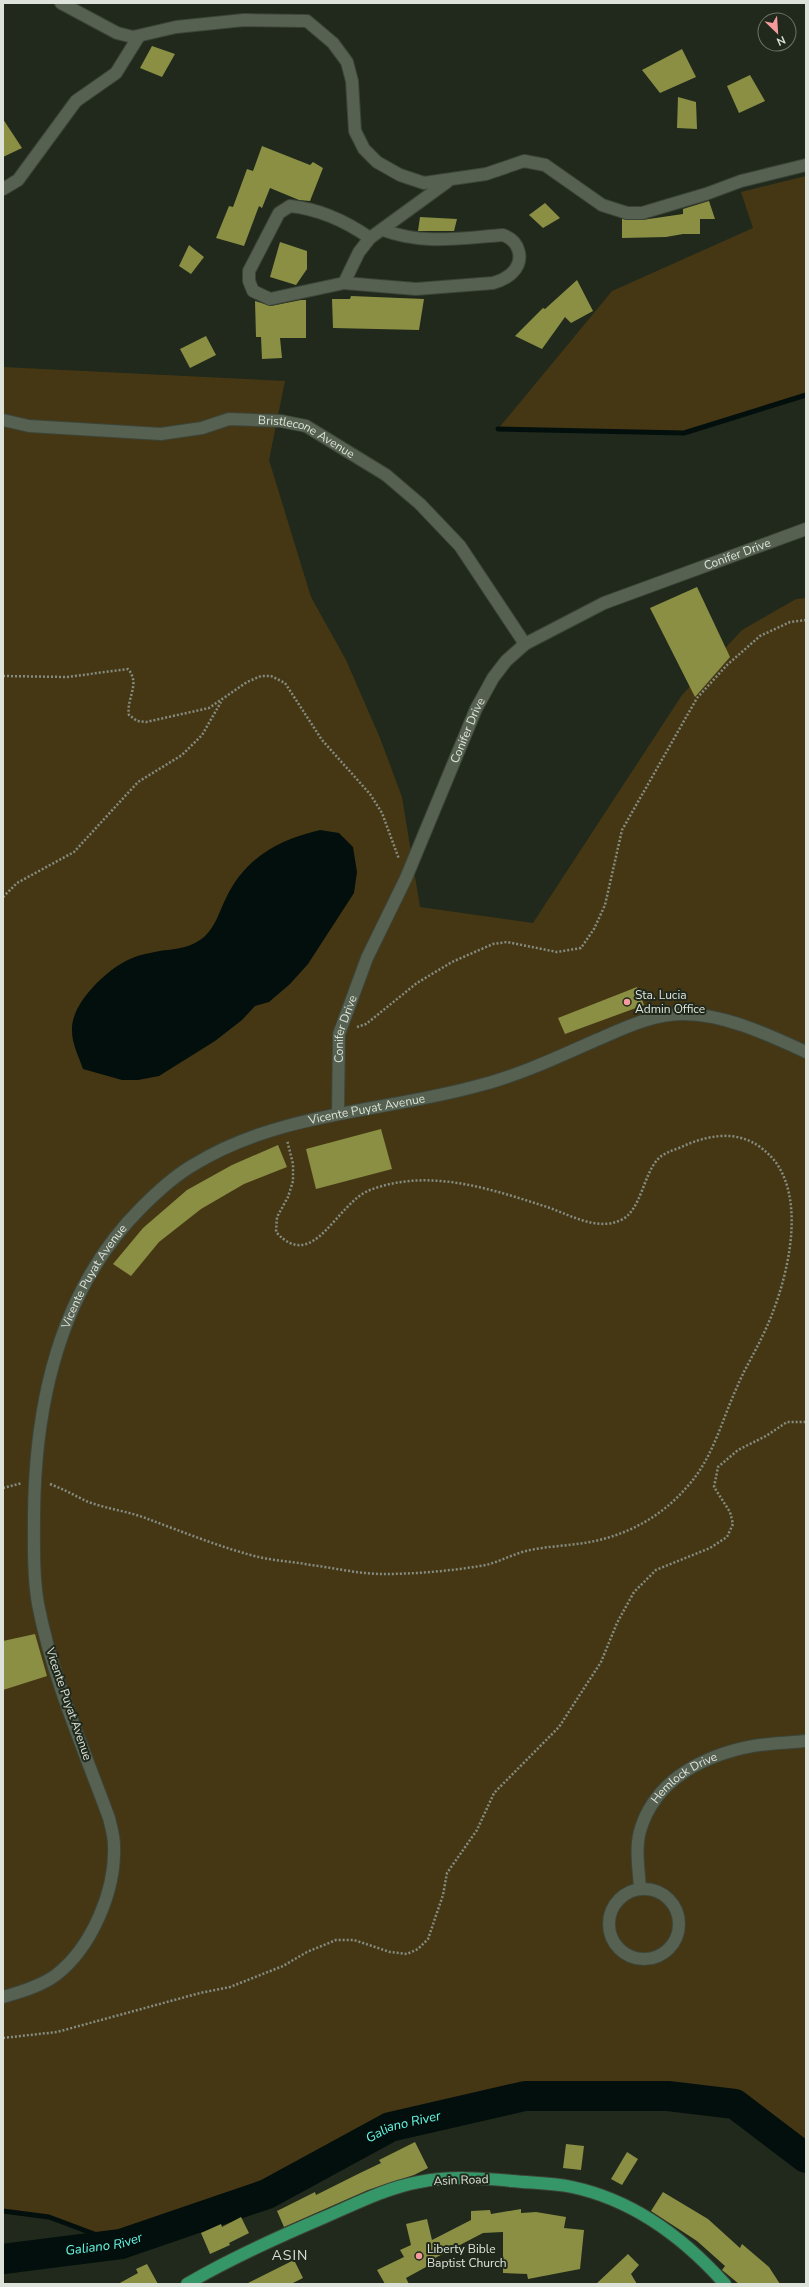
<svg xmlns="http://www.w3.org/2000/svg" width="809" height="2287" font-family="'Nunito Sans',sans-serif">
<rect width="100%" height="100%" fill="#20291b"/>
<g fill="#453714">
<polygon points="806,176 806,395 684,433 498,429 612,291 753,228 741,192"/>
<polygon points="3,367 285,381 269,460 311,597 346,660 380,738 402,797 420,907 533,923 682,695 742,630 796,599 806,598 806,2158 735,2104 668,2096 525,2096 390,2127 267,2194 121,2244 49,2217 3,2211"/>
</g>
<path fill="#030f0d" d="M 320,830 L 339,833 L 353,847 L 357,872 L 354,893 L 308,964 L 290,984 L 269,1002 L 255,1006 L 242,1020 L 215,1041 L 159,1076 L 138,1080 L 122,1080 L 83,1069 C 79,1057 72,1044 72,1031 C 70,1004 107,969 130,959 C 136,956 144,954 150,953 C 170,948 187,951 204,937 C 216,926 219,912 226,898 C 245,858 278,840 320,830 Z"/>
<g fill="none" stroke-linecap="round" stroke-linejoin="round">
<g stroke="#030f0d" stroke-width="5">
<polyline points="498,429 684,433 806,395"/>
<polyline points="3,2211 49,2217 121,2244"/>
</g>
<path stroke="#030f0d" stroke-width="30" id="s1" d="M 3,2259 L 121,2244 L 267,2194 L 390,2127 L 525,2096 L 668,2096 L 735,2104 L 806,2158"/>
</g>
<g fill="#8a8f44">
<polygon points="152,46 175,54 162,77 140,68"/>
<polygon points="682,49 696,77 660,93 642,70"/>
<polygon points="750,75 765,101 739,113 727,86"/>
<polygon points="678,97 696,102 697,129 677,128"/>
<polygon points="3,119 22,148 3,157"/>
<polygon points="262,146 310,165 313,162 323,168 310,201 299,200 270,188 262,208 259,206 244,246 216,238 229,206 233,207 247,169 253,171"/>
<polygon points="709,201 715,219 700,219 700,234 683,234 666,237 622,238 622,219 642,220 683,214 683,209"/>
<polygon points="545,203 560,218 543,228 529,215"/>
<polygon points="420,217 457,219 454,231 418,231"/>
<polygon points="280,242 307,251 307,269 296,285 270,277"/>
<polygon points="189,245 204,257 191,274 179,266"/>
<polygon points="577,280 593,311 571,323 565,317 542,349 515,336 543,308 545,309"/>
<polygon points="351,296 424,299 419,330 333,328 332,299 350,299"/>
<polygon points="301,300 306,300 306,338 280,338 282,358 262,359 261,337 256,337 255,301 271,306"/>
<polygon points="206,336 216,355 190,368 180,349"/>
<polygon points="697,587 730,657 695,697 650,608"/>
<polygon points="637,987 644,1005 565,1034 558,1018"/>
<polygon points="381,1129 392,1169 316,1189 306,1149"/>
<polygon points="278,1145 287,1167 244,1184 201,1209 159,1242 131,1276 113,1264 143,1228 187,1190 232,1165"/>
<polygon points="35,1634 47,1676 3,1690 3,1641"/>
<polygon points="415,2142 428,2168 414,2175 368,2190 284,2227 277,2211 315,2192 316,2195 360,2173 381,2163 379,2160"/>
<polygon points="566,2144 584,2146 581,2170 563,2168"/>
<polygon points="627,2152 638,2159 622,2185 611,2179"/>
<polygon points="663,2192 708,2219 740,2248 742,2244 769,2267 780,2284 739,2284 722,2270 725,2266 697,2241 651,2211"/>
<polygon points="521,2209 521,2213 536,2212 566,2217 564,2228 584,2230 580,2269 528,2279 527,2274 503,2273 503,2232 483,2233 435,2258 437,2261 406,2278 409,2284 385,2284 377,2270 404,2257 400,2250 411,2245 406,2224 427,2219 432,2240 471,2220 471,2211 490,2210 491,2214"/>
<polygon points="241,2217 249,2233 229,2243 230,2245 210,2254 201,2233 221,2224 222,2227"/>
<polygon points="628,2254 639,2265 631,2274 637,2284 596,2284"/>
<polygon points="294,2260 303,2278 291,2284 246,2284"/>
<polygon points="147,2264 158,2284 118,2284 138,2273 136,2269"/>
</g>
<g fill="none" stroke-linecap="round" stroke-linejoin="round">
<defs>
<g id="minor">
<polyline points="61,3 117,33 133,37 176,27 244,20 307,21 333,43 347,62 352,81 355,131 364,149 377,162 400,175 424,183 486,174 524,161 545,165 602,205 627,213 642,213 706,194 741,181 806,165"/>
<polyline points="3,189 18,180 76,101 116,73 139,36"/>
<path d="M 370,238 C 347,222 319,209 290,206 L 279,213 L 249,271 L 249,281 L 253,291 L 270,299 L 344,283 L 359,252 L 370,238 L 447,182"/>
<path d="M 344,283 L 416,289 L 493,283 C 500,281 507,278 512,273 C 525,260 520,241 503,235 C 462,238 422,245 383,230"/>
<path id="s2" d="M 3,420 L 29,426 L 161,434 L 202,428 L 229,419 L 281,421 L 306,426 L 386,475 L 420,504 L 460,546 L 525,644"/>
<path id="s3" d="M 338,1113 L 339,1034 L 367,958 L 406,878 L 476,709 L 493,678 L 506,661 L 525,644 L 604,603 L 806,529"/>
<circle cx="644" cy="1924" r="35"/>
<path id="s4" d="M 640,1889 C 639,1871 635,1849 640,1831 C 654,1783 697,1759 743,1748 C 763,1743 785,1743 806,1741"/>
<path id="s5" d="M 3,1997 C 21,1992 41,1986 56,1975 C 92,1947 116,1890 114,1845 C 114,1836 111,1826 109,1818 C 83,1747 52,1677 38,1604 C 33,1575 34,1544 34,1515 C 35,1403 60,1288 142,1207 C 158,1191 175,1175 195,1164 C 280,1112 383,1112 477,1086 C 517,1076 554,1059 592,1042 C 620,1030 651,1014 683,1014 C 725,1014 769,1035 806,1052"/>
</g>
<path id="major" d="M 187,2284 C 231,2258 278,2237 325,2217 C 355,2204 386,2188 419,2182 C 449,2176 481,2178 512,2181 C 532,2183 553,2183 572,2187 C 633,2200 684,2238 725,2284"/>
</defs>
<use href="#minor" stroke="#3c4438" stroke-width="14"/>
<use href="#major" stroke="#3c4438" stroke-width="14"/>
<g stroke="#858c81" stroke-width="2.5" stroke-dasharray="2 2" stroke-linecap="butt">
<path d="M 3,676 L 67,677 L 128,669 C 141,684 126,698 129,715 L 137,721 L 146,722 L 209,708 L 247,682 L 261,676 L 271,676 L 285,683 L 322,740 L 370,794 L 382,813 L 399,859"/>
<polyline points="3,897 17,883 74,852 138,782 182,755 202,735 221,702"/>
<polyline points="357,1027 366,1024 417,983 452,962 493,944 507,942 557,952 581,948 594,929 605,905 622,830 697,698 727,665 760,636 790,622 806,620"/>
<path d="M 50,1484 C 63,1489 74,1495 86,1501 C 106,1509 128,1511 148,1519 C 183,1532 227,1550 263,1558 C 279,1561 295,1562 311,1565 C 335,1568 359,1574 383,1574 C 415,1574 449,1571 480,1566 C 496,1564 510,1555 526,1551 C 546,1546 569,1546 590,1542 C 627,1535 661,1517 686,1488 C 713,1459 721,1422 737,1387 C 744,1370 754,1354 762,1337 C 785,1291 809,1204 774,1160 C 747,1128 713,1132 679,1148 C 671,1151 664,1153 658,1159 C 643,1175 641,1211 621,1220 C 596,1232 567,1213 544,1206 C 488,1188 428,1168 370,1190 C 336,1203 314,1274 276,1232 L 277,1217 L 288,1197 L 293,1181 L 293,1164 L 287,1140"/>
<polyline points="3,1488 22,1483"/>
<polyline points="3,2038 57,2032 200,1993 230,1987 283,1966 307,1952 336,1940 354,1940 390,1952 407,1954 418,1949 428,1939 443,1895 447,1873 477,1830 494,1793 559,1727 601,1662 617,1623 634,1592 656,1570 710,1548 727,1537 733,1524 730,1512 714,1487 718,1467 738,1450 766,1436 787,1422 806,1422"/>
</g>
<use href="#minor" stroke="#566151" stroke-width="12"/>
<use href="#major" stroke="#359668" stroke-width="12"/>
</g>
<g fill="#f59b9d" stroke="#20291b" stroke-width="1.5">
<circle cx="627" cy="1002" r="4"/>
<circle cx="419" cy="2256" r="4"/>
</g>
<g text-anchor="middle" dominant-baseline="central" stroke-width="4" stroke-linejoin="round" paint-order="stroke">
<g font-size="12" fill="#dde3da" stroke="#20291b">
<text stroke="none"><textPath href="#s2" startOffset="310">Bristlecone Avenue</textPath></text>
<text stroke="none"><textPath href="#s3" startOffset="745">Conifer Drive</textPath></text>
<text stroke="none"><textPath href="#s3" startOffset="409">Conifer Drive</textPath></text>
<text stroke="none"><textPath href="#s3" startOffset="85">Conifer Drive</textPath></text>
<text stroke="none"><textPath href="#s5" startOffset="1132">Vicente Puyat Avenue</textPath></text>
<text stroke="none"><textPath href="#s5" startOffset="797">Vicente Puyat Avenue</textPath></text>
<text transform="translate(69 1704) rotate(71)">Vicente Puyat Avenue</text>
<text stroke="none"><textPath href="#s4" startOffset="130">Hemlock Drive</textPath></text>
<text transform="translate(461 2180) rotate(-2)">Asin Road</text>
</g>
<g font-size="12" fill="#dde3da" stroke="#20291b" text-anchor="start">
<text x="635" y="995">Sta. Lucia<tspan x="635" dy="14">Admin Office</tspan></text>
<text x="427" y="2249">Liberty Bible<tspan x="427" dy="14">Baptist Church</tspan></text>
</g>
<g font-size="13" font-style="italic" fill="#67f9e4" stroke="#20291b">
<text stroke="none"><textPath href="#s1" startOffset="426">Galiano River</textPath></text>
<text stroke="none"><textPath href="#s1" startOffset="102">Galiano River</textPath></text>
</g>
<g font-size="14" letter-spacing="1" fill="#dde3da" stroke="#20291b">
<text x="290" y="2255">ASIN</text>
</g>
</g>
<rect width="809" height="2287" fill="none" stroke="#dde3da" stroke-width="8"/>
<g transform="translate(777 32) rotate(155)"><circle r="19" fill="#20291b" stroke="#6c7367"/>
<path d="M0-3L7 15L0 10L-7 15Z" fill="#f59b9d"/>
<text y="-6" font-size="11" font-weight="bold" text-anchor="middle" fill="#dde3da">N</text>
</g>
</svg>
